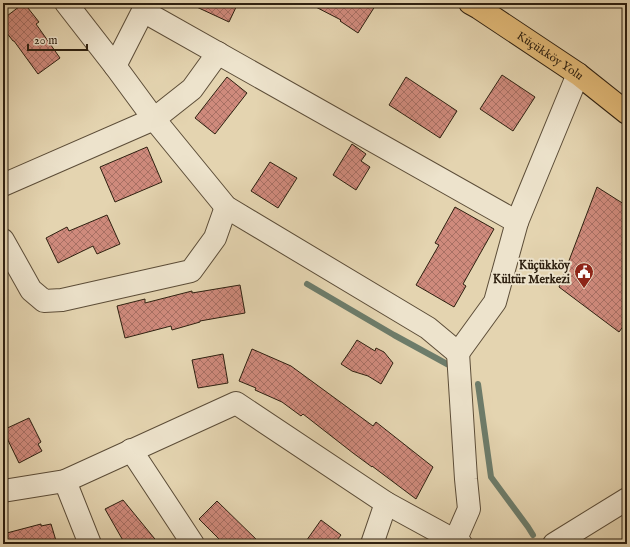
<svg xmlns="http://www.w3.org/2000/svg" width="630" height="547" font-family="'IM FELL English',serif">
<defs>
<pattern id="building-cross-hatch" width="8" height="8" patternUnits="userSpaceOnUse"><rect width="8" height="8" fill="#cf8a7c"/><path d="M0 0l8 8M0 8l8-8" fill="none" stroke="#a87064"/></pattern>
</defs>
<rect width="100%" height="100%" fill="#e4d4b0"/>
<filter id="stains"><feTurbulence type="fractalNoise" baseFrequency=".005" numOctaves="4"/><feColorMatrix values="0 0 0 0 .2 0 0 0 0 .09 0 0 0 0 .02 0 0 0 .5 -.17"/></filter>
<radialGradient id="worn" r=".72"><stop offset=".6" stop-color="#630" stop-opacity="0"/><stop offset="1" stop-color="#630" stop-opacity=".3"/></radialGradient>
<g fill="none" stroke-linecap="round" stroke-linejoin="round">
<g stroke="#6d7c6a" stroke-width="6">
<polyline points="307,284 394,335 447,364"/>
<polyline points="478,384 491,477 528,527 533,535"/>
</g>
</g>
<g fill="url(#building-cross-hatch)" stroke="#2e2010">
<polygon points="24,3 39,22 36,24 60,58 38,74 14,41 13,41 3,28 3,19"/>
<polygon points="188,3 238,3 229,22"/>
<polygon points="308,3 377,3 358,33 340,21 341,20"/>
<polygon points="502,75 535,97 513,131 480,109"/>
<polygon points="227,77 247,93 215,134 195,118"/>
<polygon points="406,77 457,111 440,138 389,105"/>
<polygon points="352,144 366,154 361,161 370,167 356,190 333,175"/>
<polygon points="147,147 162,182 115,202 100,167"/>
<polygon points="270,162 297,178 278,208 251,191"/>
<polygon points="597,187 627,206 627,321 619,332 559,287"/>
<polygon points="455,207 494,229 463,284 466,286 454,307 416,285 439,245 435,243"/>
<polygon points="107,215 120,244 97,254 93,246 58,263 46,238 67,227 69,231"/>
<polygon points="240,285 245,313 200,321 200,322 172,330 171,326 125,338 117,306 145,299 145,303 192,291 192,293"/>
<polygon points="357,340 375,351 376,348 384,352 393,363 381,384 368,376 352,371 341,364 350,351"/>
<polygon points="252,349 291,366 373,426 376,422 433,467 416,499 372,466 372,467 353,453 303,414 301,416 282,402 255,390 256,388 239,381"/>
<polygon points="223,354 228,383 198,388 192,360"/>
<polygon points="29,418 41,442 38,444 42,451 19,463 3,430"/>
<polygon points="123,500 159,544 125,544 105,509"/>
<polygon points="217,501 261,544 224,544 199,519"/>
<polygon points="321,520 341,535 334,544 304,544"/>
<polygon points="41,524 41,526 51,524 57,544 3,544 3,534"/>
</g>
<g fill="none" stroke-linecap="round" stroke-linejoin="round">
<defs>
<g id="minor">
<polyline points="66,3 115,66"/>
<polyline points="143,11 517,222 495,302 458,353 428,328 226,207 154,119 115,66 143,11 148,3"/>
<polyline points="3,185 154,119 192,89 218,53"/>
<polyline points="517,222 578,74"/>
<polyline points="3,240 31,290 44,301 62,300 191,271 215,238 226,207"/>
<polyline points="131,450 193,544"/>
<polyline points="65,481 90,544"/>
<polyline points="3,491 65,481 236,403 386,503 461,544"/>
<polyline points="455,541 469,509 466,479 458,353"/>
<polyline points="372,544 386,503"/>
<polyline points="554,544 627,499"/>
</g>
<g id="major">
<path id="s1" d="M 470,3 L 479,8 L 578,74 L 627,113"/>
</g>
</defs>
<use href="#minor" stroke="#5c4d38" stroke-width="24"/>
<use href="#major" stroke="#2e2010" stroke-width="24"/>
<use href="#minor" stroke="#ede3cc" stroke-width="22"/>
<use href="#major" stroke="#e2ba78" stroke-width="22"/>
</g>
<defs>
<symbol id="civic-pin" viewBox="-11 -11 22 30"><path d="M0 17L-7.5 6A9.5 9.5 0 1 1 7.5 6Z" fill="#8f2418" stroke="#ede3cc"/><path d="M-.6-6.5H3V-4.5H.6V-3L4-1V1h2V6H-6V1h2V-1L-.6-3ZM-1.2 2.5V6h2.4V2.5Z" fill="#fff"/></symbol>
</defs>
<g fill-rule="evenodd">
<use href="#civic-pin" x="573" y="261" width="22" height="30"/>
</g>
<g text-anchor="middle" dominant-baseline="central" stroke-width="4" stroke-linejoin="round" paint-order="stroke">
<g font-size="12" fill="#2e2010" stroke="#ede3cc">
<text stroke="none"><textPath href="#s1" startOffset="96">Küçükköy Yolu</textPath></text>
</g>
<g font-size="12" font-weight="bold" fill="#2e2010" stroke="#ede3cc" text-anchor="end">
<text x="570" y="265">Küçükköy<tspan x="570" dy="14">Kültür Merkezi</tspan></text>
</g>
</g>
<rect width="630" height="547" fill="none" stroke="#e4d4b0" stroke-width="16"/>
<rect x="4" y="4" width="622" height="539" fill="none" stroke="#2e2010" stroke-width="2"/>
<rect x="8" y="8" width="614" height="531" fill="none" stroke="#2e2010"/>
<path d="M28 44v6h59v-6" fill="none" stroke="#2e2010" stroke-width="2"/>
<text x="34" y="44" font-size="12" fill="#2e2010" stroke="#ede3cc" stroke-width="3" paint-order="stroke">20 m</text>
<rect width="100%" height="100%" filter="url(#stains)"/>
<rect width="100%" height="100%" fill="url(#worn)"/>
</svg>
